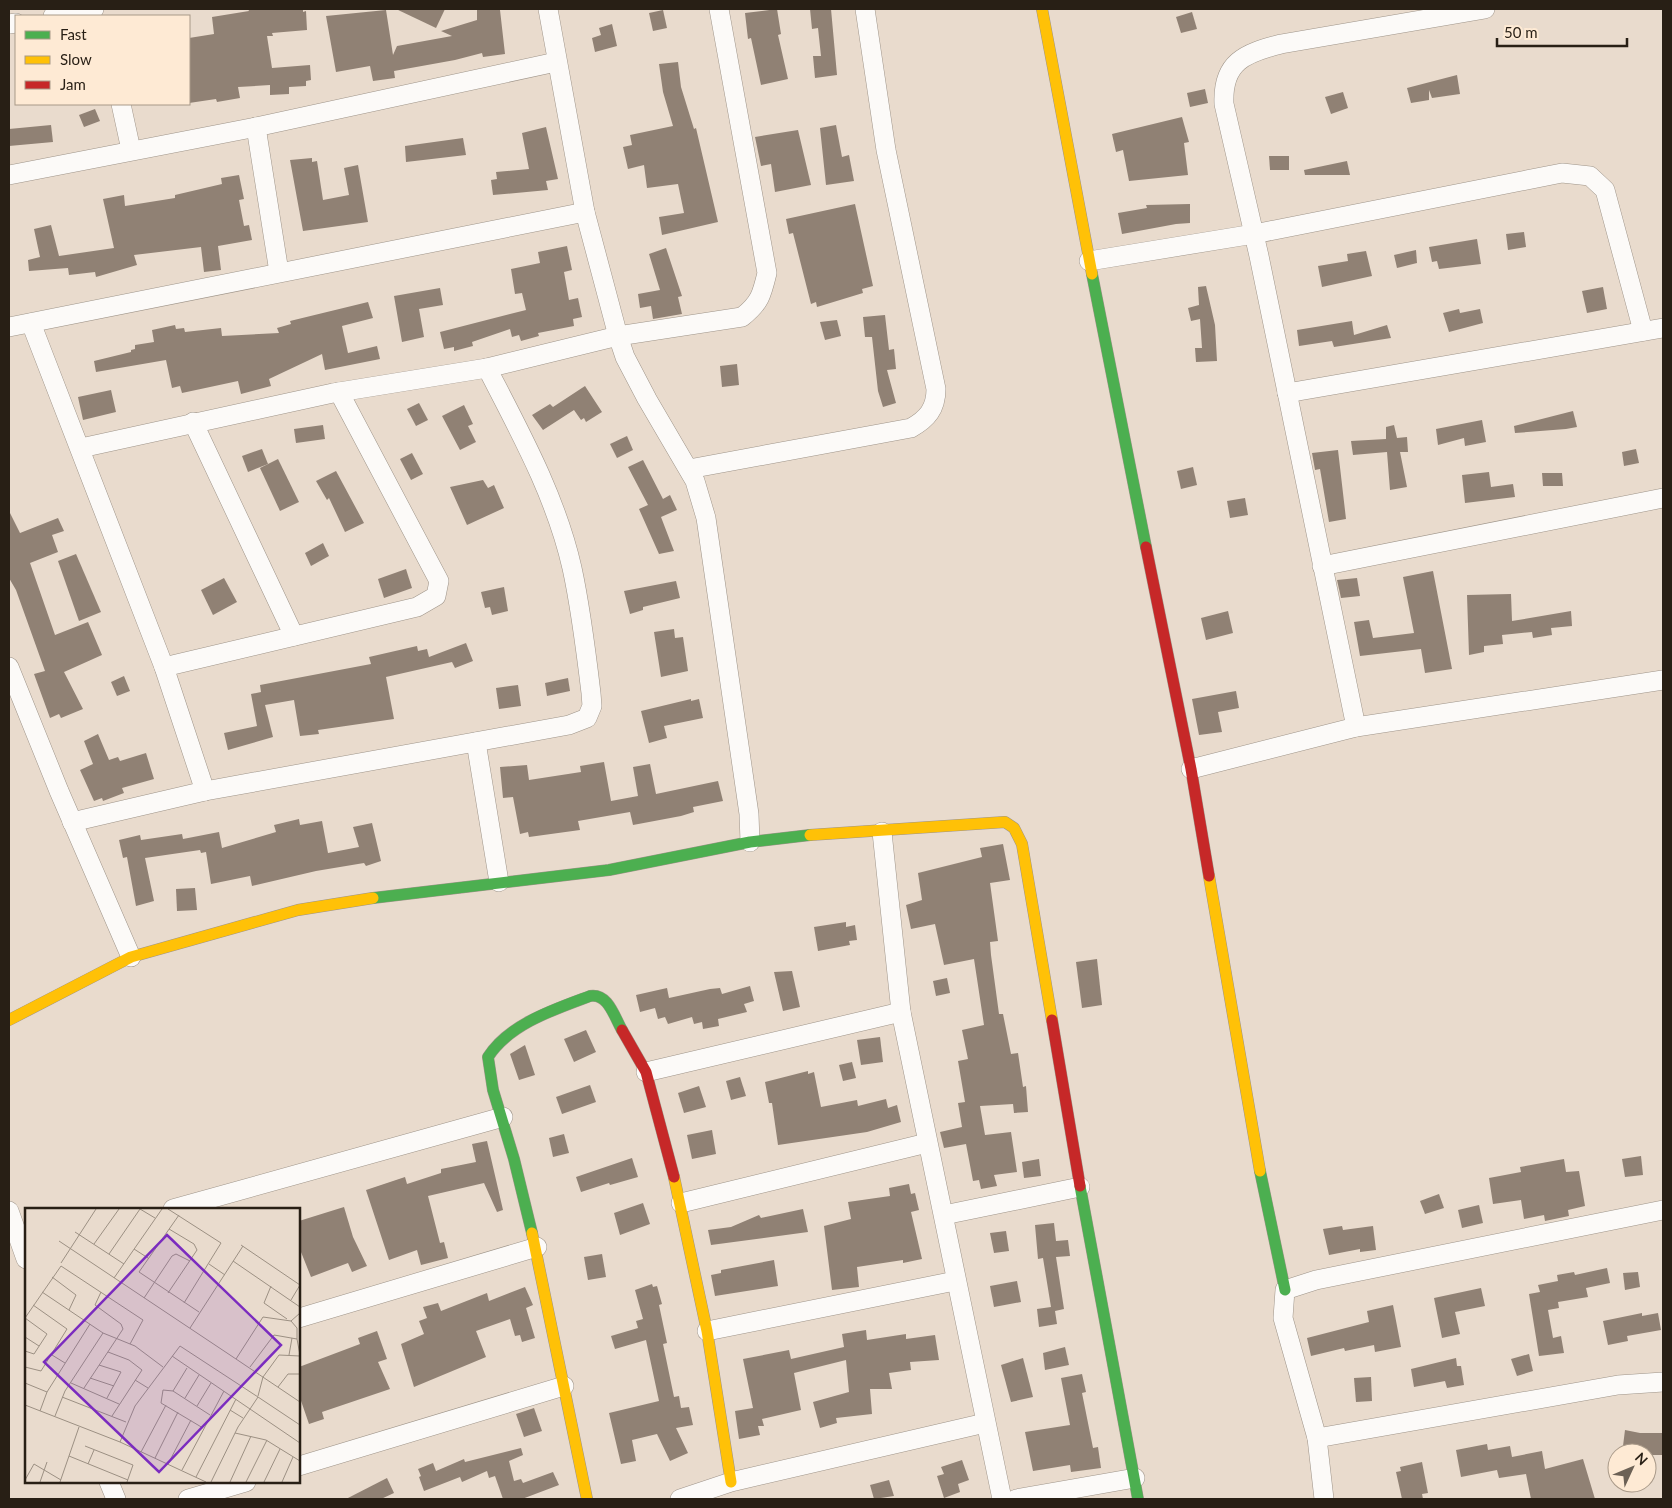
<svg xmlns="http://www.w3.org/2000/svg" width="1672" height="1508" font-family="Lato,sans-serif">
<rect width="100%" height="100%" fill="#e9dbcd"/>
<g fill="#908174">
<polygon points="248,9 303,9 303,12 306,11 307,30 272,33 273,36 267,36 272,68 310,65 311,80 306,81 306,86 289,87 289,94 270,95 270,85 238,87 240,98 217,102 216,99 189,103 189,38 214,34 212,17 249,11"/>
<polygon points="396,9 445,9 436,28"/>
<polygon points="477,9 500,10 505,54 483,57 482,53 455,60 394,71 395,78 373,81 370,66 336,72 326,16 386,10 393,55 397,46 452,36 441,31 477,20"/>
<polygon points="777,9 781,34 778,35 788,79 761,85 751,38 748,39 745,13"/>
<polygon points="810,9 831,9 837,75 815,78 813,56 821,56 818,28 812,29"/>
<polygon points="663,10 667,28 653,31 649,13"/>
<polygon points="1192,12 1197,29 1181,33 1176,17"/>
<polygon points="612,24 617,46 595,52 592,38 601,35 599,28"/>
<polygon points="678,62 681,87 694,129 696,128 718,222 662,235 659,217 684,213 678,184 647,188 644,165 628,169 623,147 632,145 630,135 673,126 663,92 659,64"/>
<polygon points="1457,75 1460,94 1432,98 1429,90 1429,100 1411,103 1407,88"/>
<polygon points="1205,89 1208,103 1190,107 1187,93"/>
<polygon points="1343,92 1348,108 1331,114 1325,97"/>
<polygon points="95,109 100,121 84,127 79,115"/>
<polygon points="1182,117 1189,142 1184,143 1188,175 1129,181 1123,150 1116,152 1112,134"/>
<polygon points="51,125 53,142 9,146 9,129"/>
<polygon points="836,125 842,157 849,155 854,181 826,185 820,128"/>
<polygon points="546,127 558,179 546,181 548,190 493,195 491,180 497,179 496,172 529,169 522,133"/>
<polygon points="798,130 811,185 775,192 771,164 761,166 755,137"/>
<polygon points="463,138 466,155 406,162 405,146"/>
<polygon points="1269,156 1289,156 1289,170 1270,170"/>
<polygon points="312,158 312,162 317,161 323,200 349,195 344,168 358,165 368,222 303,231 290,160"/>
<polygon points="1347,161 1350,175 1305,175 1304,170"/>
<polygon points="239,175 244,199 239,200 244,226 249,225 252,240 218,246 221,270 204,272 201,247 134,255 137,265 96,277 95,272 69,275 68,268 29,271 28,260 40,257 34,229 51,225 59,256 114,248 103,199 124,195 125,206 175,198 175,195 222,184 221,178"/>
<polygon points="855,204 873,286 862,289 863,293 817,307 816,302 811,304 793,233 789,234 786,219"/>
<polygon points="1190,204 1190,223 1176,224 1122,234 1118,213 1147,208 1146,205"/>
<polygon points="1524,232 1526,247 1508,250 1506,234"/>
<polygon points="1477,239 1481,264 1439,269 1437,261 1432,262 1429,247"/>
<polygon points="567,246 572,270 564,272 569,300 578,298 582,317 573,319 574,326 538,333 539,336 521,341 519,335 512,337 510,329 472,342 473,346 454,351 454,347 444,349 440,332 526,310 522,293 515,294 511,269 540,263 538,252"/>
<polygon points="666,248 682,296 678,297 682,314 653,319 651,306 640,308 638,294 660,290 649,254"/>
<polygon points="1416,250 1417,263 1397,268 1394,255"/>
<polygon points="1366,251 1372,276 1322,287 1318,266 1348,261 1347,254"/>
<polygon points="1206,286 1215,325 1217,361 1196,362 1195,348 1202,348 1200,319 1191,321 1188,308 1199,305 1198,287"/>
<polygon points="1603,287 1607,309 1587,313 1582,291"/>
<polygon points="440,288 443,305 419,309 424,337 402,342 394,296"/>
<polygon points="368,302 373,318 342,326 348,353 377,346 380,359 325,370 322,354 269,379 271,386 241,394 238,381 182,393 180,386 172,388 166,360 96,372 94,361 131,352 131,350 135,349 135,345 154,342 152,330 175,325 176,329 184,328 185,332 221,328 222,336 279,333 277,328 291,324 290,321"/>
<polygon points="1459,309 1460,313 1480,309 1483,323 1449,332 1443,313"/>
<polygon points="885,315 889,350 894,349 896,369 887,370 896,403 883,407 878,391 872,337 865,337 863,317"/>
<polygon points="837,320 841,336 825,340 820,322"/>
<polygon points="1352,321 1354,335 1387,325 1391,338 1334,347 1332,341 1299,346 1297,330"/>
<polygon points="737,364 739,385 722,387 720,366"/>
<polygon points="585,386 602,412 586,422 584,418 581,420 574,410 543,430 532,415 550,404 553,407"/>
<polygon points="111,390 116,412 83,420 78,397"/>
<polygon points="419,403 428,420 416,426 407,409"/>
<polygon points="464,405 473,424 468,426 476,442 460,450 442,416"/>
<polygon points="1573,411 1577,427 1566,429 1515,433 1514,426"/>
<polygon points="1482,420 1486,442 1465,446 1464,438 1438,445 1436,429"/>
<polygon points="323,425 325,439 296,443 294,429"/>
<polygon points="1394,425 1397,438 1407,437 1408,452 1400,452 1407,487 1390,490 1387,452 1353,455 1351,441 1386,439 1386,427"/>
<polygon points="627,436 633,450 617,458 610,444"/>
<polygon points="262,449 268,464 248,472 242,456"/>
<polygon points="1636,449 1639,463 1624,466 1622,452"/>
<polygon points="1338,450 1346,519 1329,522 1320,469 1315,470 1312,453"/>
<polygon points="412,453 423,474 411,480 400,459"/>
<polygon points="278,459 299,502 280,511 260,468"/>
<polygon points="643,460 663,499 670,495 677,510 661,517 674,551 659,554 639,509 648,505 628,467"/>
<polygon points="1193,467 1197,485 1181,489 1177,471"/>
<polygon points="336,471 364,523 345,532 329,498 327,500 316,481"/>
<polygon points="1489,472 1491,487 1513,484 1515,497 1465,503 1462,475"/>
<polygon points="1542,473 1562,473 1563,486 1543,486"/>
<polygon points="483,480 488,488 494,485 504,508 467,525 450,487"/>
<polygon points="1245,498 1248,515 1230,518 1227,501"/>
<polygon points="9,511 20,533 58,518 64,531 52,535 58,552 30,563 55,635 88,622 102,655 64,672 83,709 61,718 59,714 50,718 34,674 45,671 16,590 9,578"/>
<polygon points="323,543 329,556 311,566 305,553"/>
<polygon points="76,554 101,612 79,621 58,561"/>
<polygon points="406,569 412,588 384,598 378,579"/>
<polygon points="1433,571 1452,669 1425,673 1421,649 1360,656 1354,622 1369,620 1373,638 1414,633 1403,577"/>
<polygon points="224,578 237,602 213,615 201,590"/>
<polygon points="1357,578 1360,596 1341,598 1337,580"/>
<polygon points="676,581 680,598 643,607 643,610 630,614 624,591"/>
<polygon points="504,587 508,611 492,615 490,607 485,608 481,592"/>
<polygon points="1511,594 1512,621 1571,611 1572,626 1551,628 1552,635 1533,638 1532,632 1502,635 1503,644 1484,646 1484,652 1469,655 1467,595"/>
<polygon points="1228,611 1233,633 1206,640 1201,618"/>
<polygon points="674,629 675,638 683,637 688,671 661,677 654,632"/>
<polygon points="466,643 473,661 455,668 452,662 386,677 394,719 318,730 319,734 300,736 294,700 265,705 273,737 228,750 224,733 257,726 251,694 261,692 260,685 371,664 369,657 417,646 418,651 427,649 429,657"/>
<polygon points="124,676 130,691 117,696 111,682"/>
<polygon points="568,678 570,691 547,696 545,683"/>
<polygon points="518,685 521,706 499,709 496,688"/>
<polygon points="1236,691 1239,708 1218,712 1222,732 1199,735 1192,699"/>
<polygon points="691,699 691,701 699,699 703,718 664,726 667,738 649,743 641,711"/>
<polygon points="98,734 109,760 118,757 120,761 146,753 154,779 122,788 124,793 103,801 102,798 94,801 80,770 93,764 84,741"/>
<polygon points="604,762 611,801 638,796 633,767 650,764 656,794 718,781 723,801 693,807 694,812 681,816 633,825 630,812 578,821 580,830 529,837 528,832 520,834 513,797 503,798 500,767 527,765 529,780 581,772 580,766"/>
<polygon points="299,819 300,825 322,821 328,853 359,847 353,827 372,823 381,861 366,866 364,863 316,871 252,886 250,876 211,884 206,852 201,853 200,850 145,858 154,901 136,906 127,857 123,858 119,840 140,835 141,840 182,834 183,839 219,832 222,848 276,832 274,825"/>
<polygon points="1003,844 1010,880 990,883 998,941 990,942 991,955 999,1014 1003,1014 1011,1054 1018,1053 1023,1087 1026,1086 1028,1112 1014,1113 1013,1104 980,1106 985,1135 1011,1132 1017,1172 994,1175 997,1186 981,1189 979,1180 973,1181 966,1144 944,1148 940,1132 962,1127 958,1103 965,1102 958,1061 968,1059 962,1030 984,1025 974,959 944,965 935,924 911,929 906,905 922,900 918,873 982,857 980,848"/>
<polygon points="195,888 197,910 177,911 176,889"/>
<polygon points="846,922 846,927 855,925 857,940 849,941 850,945 818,951 814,927"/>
<polygon points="1097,959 1102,1005 1082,1008 1076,962"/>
<polygon points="792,971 800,1007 783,1011 774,972"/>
<polygon points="947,978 950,993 936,996 933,981"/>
<polygon points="750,986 754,1001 744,1004 747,1012 718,1019 719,1026 703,1029 702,1022 694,1024 692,1017 668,1024 665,1017 658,1019 655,1008 640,1012 636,995 667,988 669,998 710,989 720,988 722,994"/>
<polygon points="586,1030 596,1052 574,1062 564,1039"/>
<polygon points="880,1037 883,1062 861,1065 857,1040"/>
<polygon points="525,1045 535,1075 519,1080 510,1054"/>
<polygon points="852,1062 856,1078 843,1081 839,1065"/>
<polygon points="808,1071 808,1074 814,1072 821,1107 857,1100 858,1106 886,1099 888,1108 897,1105 901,1122 867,1132 778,1145 772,1103 769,1103 765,1082"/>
<polygon points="740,1077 746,1096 731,1100 726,1081"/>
<polygon points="590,1085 596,1102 562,1114 556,1097"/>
<polygon points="699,1086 706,1107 684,1113 678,1093"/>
<polygon points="712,1130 716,1154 692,1159 687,1135"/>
<polygon points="564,1134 569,1153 553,1157 549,1138"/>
<polygon points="487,1141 503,1210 497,1212 484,1183 428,1196 440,1243 444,1242 448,1258 421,1265 417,1250 389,1260 366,1190 405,1177 407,1184 441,1173 441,1169 476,1162 472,1144"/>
<polygon points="1641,1156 1643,1175 1625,1177 1622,1159"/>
<polygon points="632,1158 638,1177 610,1185 609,1183 581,1192 576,1177"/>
<polygon points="1039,1159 1041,1176 1024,1178 1022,1162"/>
<polygon points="1564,1159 1566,1172 1579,1171 1585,1206 1568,1210 1569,1216 1545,1221 1544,1215 1524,1219 1521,1200 1493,1204 1489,1178 1521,1172 1520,1167"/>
<polygon points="909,1184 911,1194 915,1193 919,1210 911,1212 922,1259 903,1263 903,1260 857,1267 859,1287 832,1290 824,1226 851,1219 848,1202 890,1196 889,1188"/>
<polygon points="1439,1194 1444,1208 1425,1214 1420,1201"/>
<polygon points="643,1203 650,1224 620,1235 614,1213"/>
<polygon points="1479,1205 1483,1223 1462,1228 1458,1210"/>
<polygon points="344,1207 353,1237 367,1266 352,1272 348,1263 311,1277 299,1247 299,1221"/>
<polygon points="803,1209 808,1232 711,1245 708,1230 731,1227 759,1215 761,1218"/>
<polygon points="1054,1223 1056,1241 1068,1240 1070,1256 1056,1257 1064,1309 1055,1311 1057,1324 1039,1327 1037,1309 1051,1307 1043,1258 1038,1259 1035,1225"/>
<polygon points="1342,1226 1343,1230 1373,1226 1376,1250 1360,1252 1360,1249 1329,1255 1323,1229"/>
<polygon points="1006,1231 1009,1251 994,1253 990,1233"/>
<polygon points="602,1254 606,1277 588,1280 584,1257"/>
<polygon points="774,1260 778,1286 715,1296 711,1275 721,1273 721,1270"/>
<polygon points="1607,1268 1610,1283 1586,1288 1588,1297 1558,1302 1559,1308 1548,1310 1553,1338 1561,1336 1564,1353 1539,1356 1529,1294 1540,1292 1538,1285 1558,1281 1557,1275 1574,1272 1575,1275"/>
<polygon points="1638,1272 1640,1287 1625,1290 1623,1273"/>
<polygon points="1017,1281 1021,1302 994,1307 990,1286"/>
<polygon points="652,1284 653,1287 657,1286 662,1304 659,1305 667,1343 663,1344 674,1397 679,1396 681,1408 689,1407 693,1425 676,1428 688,1453 670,1461 657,1434 632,1440 636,1461 621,1464 609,1413 659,1401 646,1340 615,1349 611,1336 638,1328 636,1321 643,1319 635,1290"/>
<polygon points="525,1287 533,1305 526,1308 535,1338 522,1342 520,1335 515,1336 510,1319 476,1331 486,1357 414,1387 401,1344 424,1334 419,1321 427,1318 423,1307 438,1303 441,1311 487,1293 489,1301"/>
<polygon points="1481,1288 1485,1306 1455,1312 1460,1334 1442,1338 1434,1298"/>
<polygon points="1393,1305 1401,1347 1375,1352 1374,1345 1345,1351 1344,1348 1311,1356 1307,1338 1369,1322 1367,1311"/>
<polygon points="1642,1313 1642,1316 1658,1313 1661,1330 1627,1336 1628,1341 1608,1345 1603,1321"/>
<polygon points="866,1330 867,1340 906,1334 906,1339 935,1335 939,1360 910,1362 911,1370 889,1373 892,1389 870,1389 872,1414 836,1418 837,1423 820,1428 813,1402 849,1392 846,1360 794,1373 801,1410 762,1419 764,1426 758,1426 760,1435 739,1439 735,1411 753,1408 743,1359 789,1350 791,1359 844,1347 842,1334"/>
<polygon points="377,1331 387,1359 378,1362 390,1389 322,1412 324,1419 309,1424 299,1395 299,1367 360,1344 358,1338"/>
<polygon points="1065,1347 1069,1365 1045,1370 1043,1353"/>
<polygon points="1529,1354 1533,1371 1517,1376 1511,1359"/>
<polygon points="1023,1358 1033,1397 1011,1402 1001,1365"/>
<polygon points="1456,1358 1457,1366 1461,1366 1464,1385 1447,1388 1445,1381 1414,1387 1411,1369"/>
<polygon points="1082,1374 1086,1392 1082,1393 1093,1448 1098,1447 1101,1468 1071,1472 1070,1465 1033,1471 1025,1432 1070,1425 1061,1378"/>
<polygon points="1371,1377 1372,1401 1356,1402 1354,1378"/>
<polygon points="534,1408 542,1431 524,1437 516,1414"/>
<polygon points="1625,1430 1640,1433 1663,1433 1663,1455 1648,1455 1648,1449 1623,1446"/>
<polygon points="1487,1444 1488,1450 1510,1446 1512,1457 1542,1451 1545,1469 1583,1459 1595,1499 1531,1499 1526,1474 1499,1478 1497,1470 1461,1477 1456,1450"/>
<polygon points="521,1448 523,1455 509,1461 514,1481 521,1479 523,1483 553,1472 559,1485 522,1499 503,1499 495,1476 489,1478 487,1471 462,1482 460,1477 424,1491 419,1477 421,1476 418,1469 433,1463 436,1471 464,1459 465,1462"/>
<polygon points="962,1460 969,1480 958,1484 960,1492 944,1498 937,1476 944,1474 941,1467"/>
<polygon points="1422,1462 1428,1493 1422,1494 1423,1499 1402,1499 1396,1472 1401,1471 1400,1467"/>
<polygon points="387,1478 394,1493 381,1499 346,1499"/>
<polygon points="889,1480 894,1496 874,1499 870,1485"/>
</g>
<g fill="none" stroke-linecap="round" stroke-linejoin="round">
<defs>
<g id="street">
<polyline points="548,9 585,212 618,336 625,357 647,399 695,481 706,518 749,814 750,842"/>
<polyline points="53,16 94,9"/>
<polyline points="9,24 16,23"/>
<polyline points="121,104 131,150"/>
<polyline points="256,127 279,272"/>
<polyline points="9,175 256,127 556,62"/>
<polyline points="1089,261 1254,234 1562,173 1590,176 1605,190 1643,331"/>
<polyline points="31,323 164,667 205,791"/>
<polyline points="9,327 585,212"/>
<polyline points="1287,393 1663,328"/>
<polyline points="193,422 294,636"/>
<path d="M 81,448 L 333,393 L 487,368 L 618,336 L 742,317 C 760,303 762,294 767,273 L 719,9"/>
<path d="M 689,469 L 911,428 C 927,419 936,409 936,389 L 886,150 L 865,9"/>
<polyline points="1322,566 1663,498"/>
<polyline points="9,667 59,791 131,957"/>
<polyline points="164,667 417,607 436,596 439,581 339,392"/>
<path d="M 1356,727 L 1259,256 L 1224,104 C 1222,62 1245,53 1281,44 L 1485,9"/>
<polyline points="476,742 499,882"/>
<polyline points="1191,769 1356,727 1663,680"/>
<path d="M 72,822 L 205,791 L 569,725 L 587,718 L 592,706 L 591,693 C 586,651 581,609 572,568 C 556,497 520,432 487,368"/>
<polyline points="882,832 901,1012 1002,1499"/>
<polyline points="646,1072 901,1012"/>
<polyline points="681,1203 927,1143"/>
<polyline points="173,1209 503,1117"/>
<polyline points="9,1211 26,1259"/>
<polyline points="944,1215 1080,1187"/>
<polyline points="299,1318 537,1247"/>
<polyline points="707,1331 955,1281"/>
<polyline points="1317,1438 1618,1385 1663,1382"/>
<polyline points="299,1466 564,1386"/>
<polyline points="109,1482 116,1499"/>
<polyline points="188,1499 246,1482"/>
<polyline points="680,1499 731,1482 985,1423"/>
<polyline points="1016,1499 1135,1478"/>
<polyline points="1324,1499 1317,1438 1283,1318 1285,1290 1316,1280 1663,1210"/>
</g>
<g id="fast">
<polyline points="1092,274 1146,547"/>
<polyline points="373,898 609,870 750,842 810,835"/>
<polyline points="1260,1171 1285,1290"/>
<polyline points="1080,1186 1138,1499"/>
<path d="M 532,1233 L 514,1159 L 493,1090 L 488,1057 C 509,1024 555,1009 590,996 C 608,993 614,1016 622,1030"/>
</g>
<g id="slow">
<polyline points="1042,9 1092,274"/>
<polyline points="810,835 1005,822 1014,828 1022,844 1052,1020"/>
<polyline points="1209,876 1260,1171"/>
<polyline points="9,1020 131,957 298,910 373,898"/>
<polyline points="674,1177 707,1331 731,1482"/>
<polyline points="532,1233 587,1499"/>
</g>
<g id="jam">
<polyline points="1146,547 1191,769 1209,876"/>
<polyline points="1052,1020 1080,1186"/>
<polyline points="622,1030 646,1072 674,1177"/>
</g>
</defs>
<use href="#street" stroke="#9e9489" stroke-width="20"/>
<use href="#fast" stroke="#9e9489" stroke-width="12"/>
<use href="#slow" stroke="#9e9489" stroke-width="12"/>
<use href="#jam" stroke="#9e9489" stroke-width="12"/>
<use href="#street" stroke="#fcfaf8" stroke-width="19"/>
<use href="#fast" stroke="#4caf50" stroke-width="11"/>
<use href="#slow" stroke="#ffc107" stroke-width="11"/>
<use href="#jam" stroke="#c62828" stroke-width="11"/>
</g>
<g transform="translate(25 1208)">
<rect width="275" height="275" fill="#e9dbcd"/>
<path fill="none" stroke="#9c9083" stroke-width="1" d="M 115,1 L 130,10M 143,1 L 196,35 L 159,95M 154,7 L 114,64 L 174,104M 50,24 L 99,56M 34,33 L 211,151M 69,36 L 94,1M 216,37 L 275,77M 109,41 L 123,50M 84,46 L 115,1M 208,53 L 275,99M 36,55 L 71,1M 184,56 L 200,67M 27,69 L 51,87 L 44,102M 89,70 L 137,1M 246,78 L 239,95 L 262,111M 17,84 L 78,125 L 110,138 L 138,159M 143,85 L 172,42 L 169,36 L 144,21M 119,90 L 147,48 L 151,46 L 165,53M 266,92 L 275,77M 275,105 L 266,113 L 238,109 L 211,151 L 275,194M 0,110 L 36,58 L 118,112 L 105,136M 0,110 L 22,126 L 9,146 L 0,143M 266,113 L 272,120 L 272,131M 165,120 L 218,38M 0,129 L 14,138M 83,144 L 104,152 L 117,162 L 87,208M 27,147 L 40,155M 264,147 L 267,130M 147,148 L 275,235M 74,157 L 96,164 L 82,190M 0,159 L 16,163 L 42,121 L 8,97M 225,159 L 249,127 L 272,131 L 275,147M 65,170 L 89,178M 110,172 L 123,180M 0,175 L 22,184M 46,175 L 94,196M 253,179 L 263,166 L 275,166M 59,180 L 98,121 L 96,116 L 70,97 L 76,84M 148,183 L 162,160M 233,188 L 238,169 L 254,147 L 275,148M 37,189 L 101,214M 160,190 L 174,167M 0,197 L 95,234 L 181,274M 172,198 L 186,175M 205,202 L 218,210M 15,203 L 22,184 L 65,116M 30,208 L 40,183 L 78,125M 178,220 L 136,195 L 138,182 L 148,183 L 185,207M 210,225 L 241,232 L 275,253M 95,234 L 110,198 L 155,138 L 233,189M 60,238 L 108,257 L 102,274M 116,244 L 141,197M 44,248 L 103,272M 130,250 L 153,204M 63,256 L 69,242M 143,256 L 166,212M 157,262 L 199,183M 171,269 L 211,191M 0,272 L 9,256 L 36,272M 15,274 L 22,254M 35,274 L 54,219M 186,274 L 213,219 L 233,189 L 275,217M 205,274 L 226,228M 221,274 L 242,232M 239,274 L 255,241M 257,274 L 268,249"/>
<path fill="#7b2cbf" fill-opacity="0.15" stroke="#7b2cbf" stroke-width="2.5" d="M 142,27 L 256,137 L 134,264 L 19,154 Z"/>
<rect width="275" height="275" fill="none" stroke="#281f15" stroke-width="2.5"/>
</g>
<rect width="1672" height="1508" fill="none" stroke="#281f15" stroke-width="20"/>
<rect x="15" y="15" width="175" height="90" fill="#feead4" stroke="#a89988"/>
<rect x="25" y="31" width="25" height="8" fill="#4caf50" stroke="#a89988"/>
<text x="60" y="40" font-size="15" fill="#281f15">Fast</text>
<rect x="25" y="56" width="25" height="8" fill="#ffc107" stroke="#a89988"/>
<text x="60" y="65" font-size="15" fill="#281f15">Slow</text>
<rect x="25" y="81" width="25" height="8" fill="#c62828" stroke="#a89988"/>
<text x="60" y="90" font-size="15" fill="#281f15">Jam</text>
<g transform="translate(1632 1468) rotate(46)"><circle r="24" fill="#feead4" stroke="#a89988"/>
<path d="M0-4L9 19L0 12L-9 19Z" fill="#6c6155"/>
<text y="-8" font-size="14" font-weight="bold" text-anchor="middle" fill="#281f15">N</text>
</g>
<path d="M1497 38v8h130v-8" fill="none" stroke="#281f15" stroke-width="2.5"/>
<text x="1504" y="38" font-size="15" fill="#281f15" stroke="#feead4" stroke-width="4" paint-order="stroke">50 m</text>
</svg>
